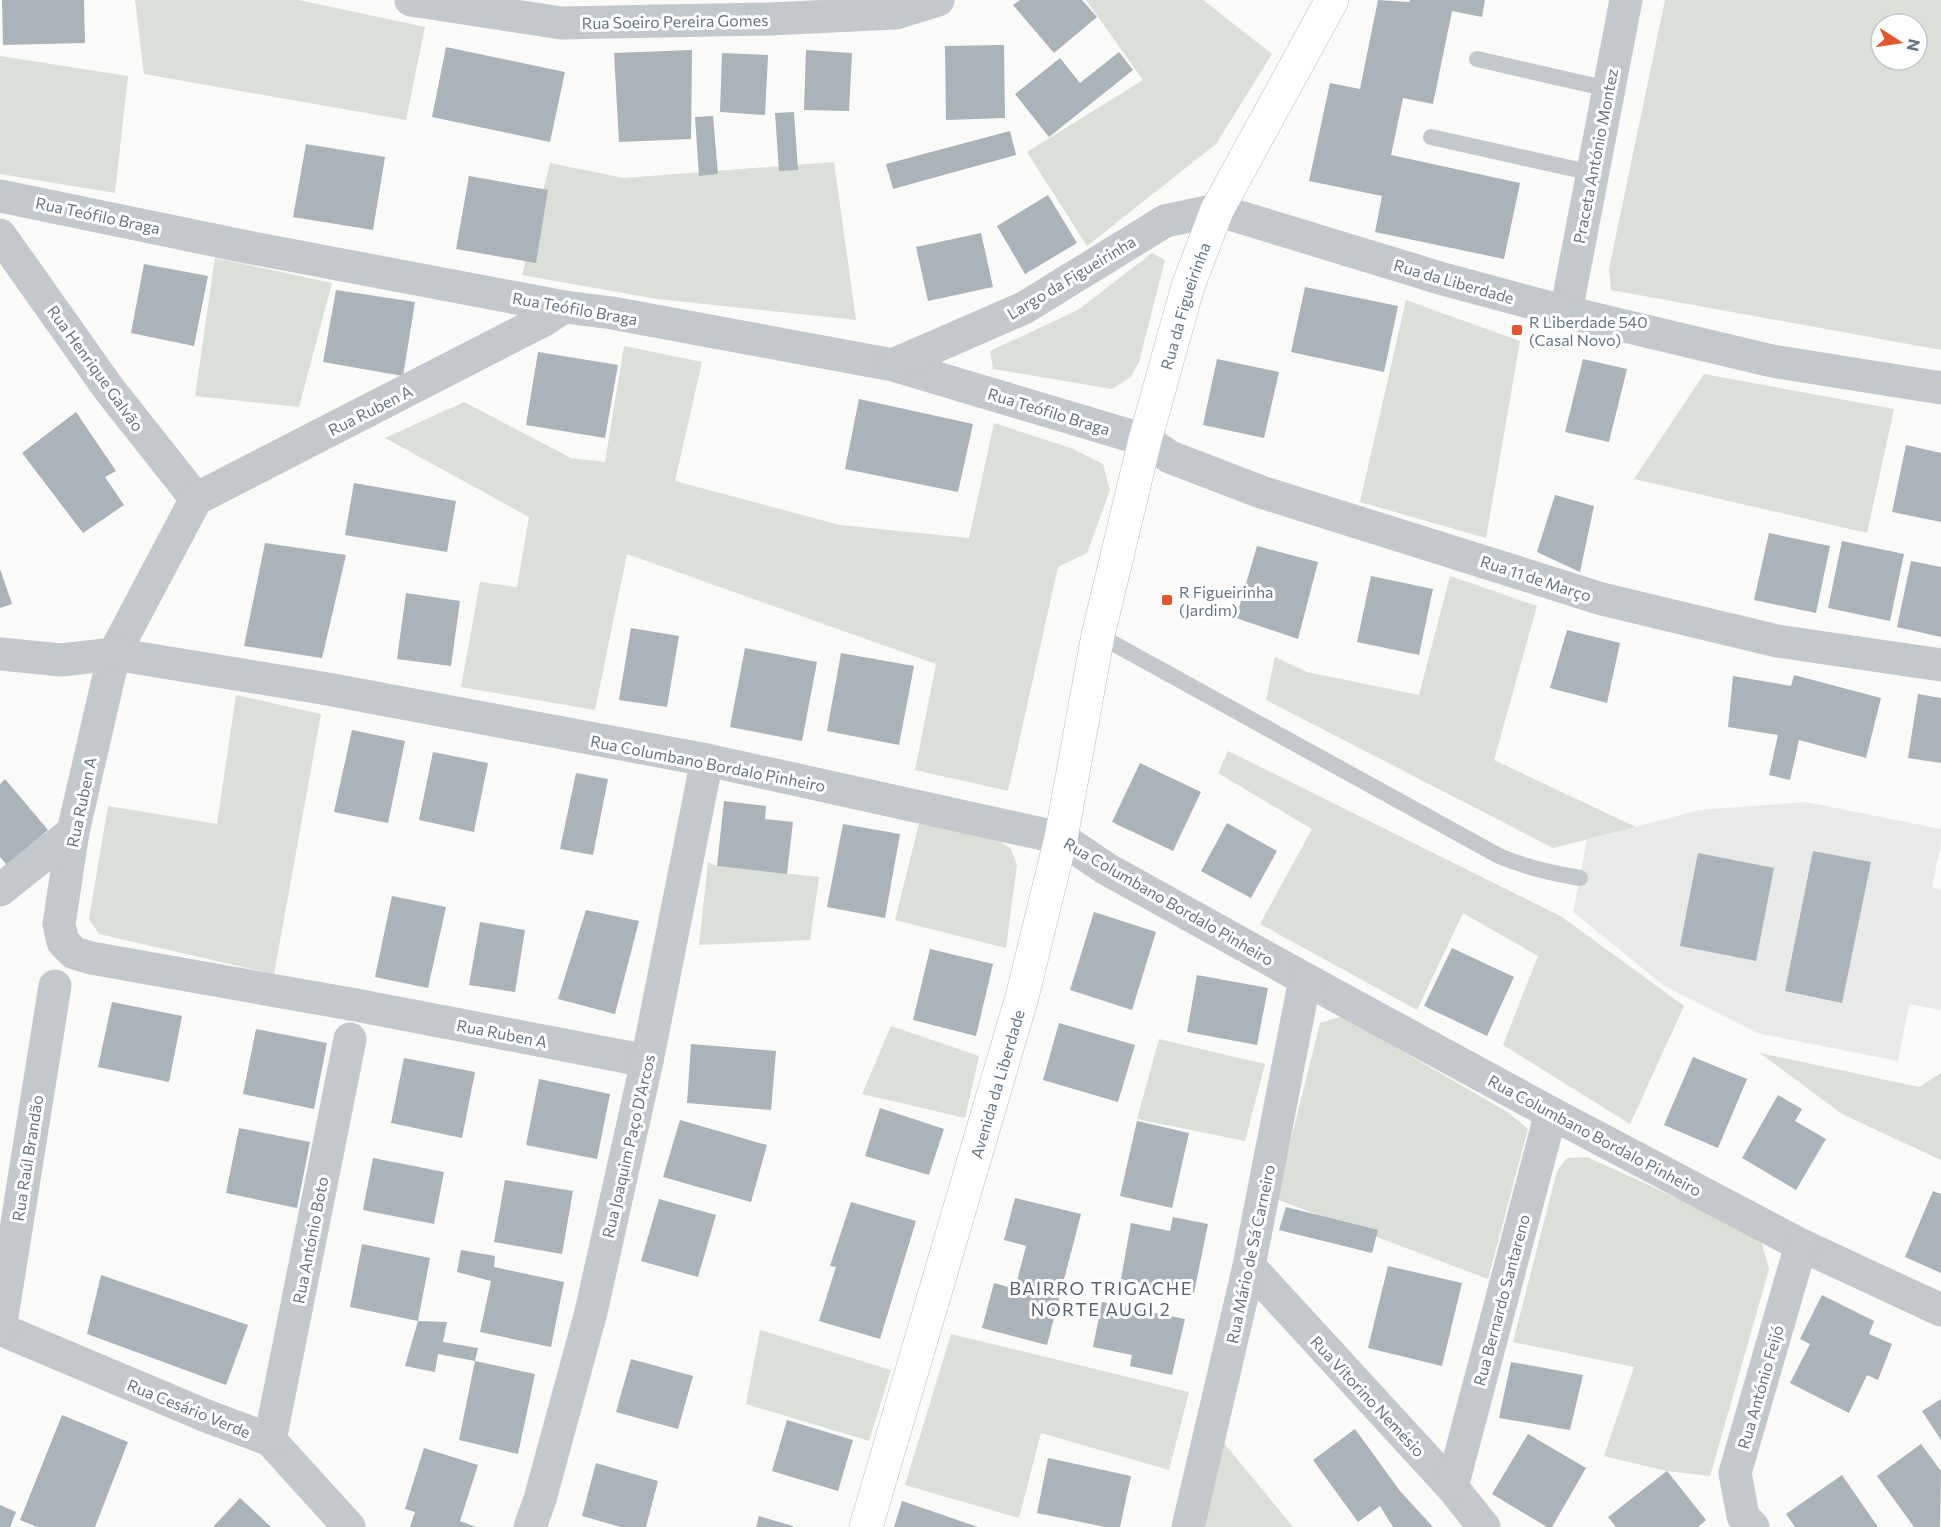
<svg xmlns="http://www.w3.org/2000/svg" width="1941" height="1527" font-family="Commissioner,sans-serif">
<rect width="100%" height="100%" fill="#fafaf8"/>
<polygon fill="#e8e9e9" points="1806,802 1941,829 1941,843 1932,887 1941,890 1941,1010 1909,1004 1898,1061 1757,1033 1663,985 1573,912 1587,840 1699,810"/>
<g fill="#dadfd7" fill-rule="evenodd">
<polygon points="135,0 299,0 425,27 406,120 144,74"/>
<polygon points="1086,0 1203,0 1272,54 1216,144 1087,246 1027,152 1143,80"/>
<path d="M 1665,0 L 1941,0 L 1941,350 L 1611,290 L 1609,269 ZM 1881,24 L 1917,24 L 1917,60 L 1881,60 Z"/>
<polygon points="0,56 128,76 115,193 0,174"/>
<polygon points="834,162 856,320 657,299 522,275 550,163 624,178"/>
<polygon points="1152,253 1165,260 1139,362 1131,377 1112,389 993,369 990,351 1078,310"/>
<polygon points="215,258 332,283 299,407 195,396"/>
<polygon points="1406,300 1520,341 1486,538 1360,502"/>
<polygon points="624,346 702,362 675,481 840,525 969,538 994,423 1071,448 1103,464 1110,490 1087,553 1058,567 1008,791 915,770 936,664 627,554 595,710 461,687 480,582 517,587 529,517 385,438 464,402 571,458 605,462"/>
<polygon points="1704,374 1894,409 1867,533 1634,479"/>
<polygon points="1450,576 1537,606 1494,760 1636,827 1553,848 1266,700 1275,657 1307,672 1419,695"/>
<polygon points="236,695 321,714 274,974 99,934 89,919 108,806 217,824"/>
<polygon points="1228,751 1562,917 1684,1006 1630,1124 1503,1045 1538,956 1463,913 1417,1010 1260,924 1312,829 1218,773"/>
<polygon points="919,823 998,840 1011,849 1017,865 1006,948 895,920"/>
<polygon points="708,862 717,866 819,877 810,940 699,945"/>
<polygon points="1342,1016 1509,1113 1528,1129 1488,1279 1276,1199 1320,1023"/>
<polygon points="891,1026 979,1056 965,1118 862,1094"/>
<polygon points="1159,1039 1265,1064 1245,1141 1137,1119"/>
<polygon points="1760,1053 1919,1087 1941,1073 1941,1160 1842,1114"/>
<polygon points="1587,1157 1752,1232 1761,1240 1769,1269 1710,1476 1667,1471 1604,1456 1634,1367 1513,1342 1557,1171 1567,1158"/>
<polygon points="760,1330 891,1370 869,1441 746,1404"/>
<polygon points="951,1334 1189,1392 1169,1470 1041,1433 1019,1518 905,1485"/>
<polygon points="1224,1443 1293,1527 1202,1527"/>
</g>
<g fill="#aab3b9">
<polygon points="2,0 84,0 85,43 3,45"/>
<polygon points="1020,0 1082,0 1097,17 1054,53 1013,5"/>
<polygon points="1378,0 1409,2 1410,0 1485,0 1482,17 1452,11 1433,104 1403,98 1391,155 1520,183 1504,259 1375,232 1382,196 1309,181 1330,83 1360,89"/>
<polygon points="1004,45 1005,118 946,120 945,46"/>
<polygon points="446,47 565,72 550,142 432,117"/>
<polygon points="692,50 691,139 619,142 614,53"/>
<polygon points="806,50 852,53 849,111 804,110"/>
<polygon points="1119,52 1133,70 1049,137 1015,94 1060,58 1080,83"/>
<polygon points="722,53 768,55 765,115 720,112"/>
<polygon points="794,112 798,170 779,171 775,113"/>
<polygon points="713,116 718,174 699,176 695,117"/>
<polygon points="1010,131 1016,155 893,189 886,164"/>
<polygon points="306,144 385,157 373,230 293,217"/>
<polygon points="469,176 548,190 536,263 456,249"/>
<polygon points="1048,195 1077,243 1025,274 997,226"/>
<polygon points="981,233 993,287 928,301 916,247"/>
<polygon points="144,264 208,276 194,346 131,333"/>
<polygon points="1305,287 1398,306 1384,372 1291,352"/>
<polygon points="336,290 415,302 403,376 323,362"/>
<polygon points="538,352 618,365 605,438 526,425"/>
<polygon points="1217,359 1279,372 1264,438 1203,425"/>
<polygon points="1583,359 1627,369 1609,442 1565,432"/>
<polygon points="859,399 973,424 958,492 845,469"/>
<polygon points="76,412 116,471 105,477 124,505 83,533 22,453"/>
<polygon points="1906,445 1941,453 1941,522 1892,512"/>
<polygon points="354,483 456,501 447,552 345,535"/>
<polygon points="1555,495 1594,506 1580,572 1537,552"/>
<polygon points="1769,533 1830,546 1816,613 1754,600"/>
<polygon points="1842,541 1904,554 1890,621 1828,608"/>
<polygon points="265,543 346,555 322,658 244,646"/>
<polygon points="1257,546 1318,562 1298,639 1236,618"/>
<polygon points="1911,561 1941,567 1941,637 1897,627"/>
<polygon points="0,569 12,604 0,608"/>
<polygon points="1371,576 1433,589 1419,655 1357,642"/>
<polygon points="406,593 460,601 451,666 397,659"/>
<polygon points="631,628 679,636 667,707 619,700"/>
<polygon points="1567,630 1620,643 1607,703 1550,688"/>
<polygon points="745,648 817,662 802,741 730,727"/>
<polygon points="841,653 914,666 899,745 827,731"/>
<polygon points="1794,675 1881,698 1866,758 1799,740 1790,780 1769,775 1778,735 1728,727 1733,676 1791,686"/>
<polygon points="1918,694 1941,698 1941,763 1908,758"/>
<polygon points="352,730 405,741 388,823 334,812"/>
<polygon points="433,752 488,763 474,832 419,820"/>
<polygon points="1140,763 1201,792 1173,851 1112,822"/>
<polygon points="576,773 608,779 593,855 560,849"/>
<polygon points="5,779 48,830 7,865 0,857 0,784"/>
<polygon points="724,801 766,806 765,819 793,822 787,874 717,866"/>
<polygon points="1227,823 1277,851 1251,898 1201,871"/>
<polygon points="843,824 900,834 885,918 827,907"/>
<polygon points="1813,851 1871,862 1842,1003 1785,991"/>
<polygon points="1698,853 1774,868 1756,961 1680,946"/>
<polygon points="392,896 446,907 428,988 375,977"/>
<polygon points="586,910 639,921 615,1014 558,999"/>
<polygon points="1094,912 1156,932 1132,1010 1070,990"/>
<polygon points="480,922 525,930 515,992 469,985"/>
<polygon points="1452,948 1514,977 1487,1036 1424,1006"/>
<polygon points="930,949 993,964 976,1036 913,1020"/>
<polygon points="1197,975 1268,988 1257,1045 1187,1032"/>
<polygon points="112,1002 182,1016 169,1082 98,1067"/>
<polygon points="1059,1023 1135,1045 1118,1102 1043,1080"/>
<polygon points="256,1029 327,1043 314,1109 243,1094"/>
<polygon points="691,1044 776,1051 771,1110 687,1103"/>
<polygon points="1693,1057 1747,1079 1718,1148 1664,1125"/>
<polygon points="404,1058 475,1072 462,1138 391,1123"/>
<polygon points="539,1079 610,1094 597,1159 526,1145"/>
<polygon points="1778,1095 1802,1109 1795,1121 1826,1139 1796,1190 1742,1158"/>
<polygon points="880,1108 944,1129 929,1175 865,1156"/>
<polygon points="680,1120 767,1145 751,1202 663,1177"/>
<polygon points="1137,1121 1189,1133 1172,1208 1120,1196"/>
<polygon points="239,1128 310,1142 297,1208 226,1193"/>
<polygon points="373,1158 444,1172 434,1224 363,1210"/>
<polygon points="505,1180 573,1191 562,1254 494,1242"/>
<polygon points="1933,1191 1941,1194 1941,1273 1905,1257"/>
<polygon points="1015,1198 1081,1214 1047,1345 982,1328 994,1283 1015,1289 1026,1246 1004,1240"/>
<polygon points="659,1199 716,1215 698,1277 641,1261"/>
<polygon points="851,1202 916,1221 880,1339 819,1321 836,1267 830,1266"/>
<polygon points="1286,1207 1378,1230 1372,1253 1279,1230"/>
<polygon points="1173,1217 1208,1224 1194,1293 1121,1279 1131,1223 1170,1231"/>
<polygon points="362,1244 430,1258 418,1321 447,1322 443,1342 478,1348 475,1361 438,1354 435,1372 405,1366 418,1321 350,1307"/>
<polygon points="461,1250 495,1256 494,1267 564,1282 551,1347 480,1332 491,1281 457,1272"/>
<polygon points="1388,1266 1462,1283 1442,1366 1368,1348"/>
<polygon points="101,1275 248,1325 226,1385 87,1334"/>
<polygon points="1822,1295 1874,1321 1869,1334 1892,1344 1878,1380 1867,1375 1849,1413 1790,1383 1810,1344 1800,1339"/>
<polygon points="1102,1302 1185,1319 1172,1375 1130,1366 1132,1355 1093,1347"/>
<polygon points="631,1359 693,1376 678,1429 616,1412"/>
<polygon points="475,1361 535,1374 518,1454 459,1440"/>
<polygon points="1511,1362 1583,1375 1570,1430 1499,1418"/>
<polygon points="1941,1399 1941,1440 1922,1411"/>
<polygon points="62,1415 128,1442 95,1527 37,1527 20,1520"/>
<polygon points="787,1420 853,1440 838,1491 772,1471"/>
<polygon points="1355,1429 1400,1491 1433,1527 1393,1527 1380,1506 1358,1522 1313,1460"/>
<polygon points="1528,1434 1586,1468 1552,1527 1547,1527 1492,1494"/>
<polygon points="1921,1444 1941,1471 1940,1527 1914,1527 1877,1476"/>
<polygon points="424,1448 478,1465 460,1521 476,1527 410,1527 415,1512 405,1509"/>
<polygon points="1048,1458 1131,1476 1120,1527 1105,1527 1037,1513"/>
<polygon points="596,1463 658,1481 646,1527 621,1527 582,1516"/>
<polygon points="1667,1471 1706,1520 1698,1527 1616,1527 1608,1517"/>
<polygon points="1842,1475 1878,1527 1795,1527 1786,1514"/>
<polygon points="240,1498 271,1527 213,1527"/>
<polygon points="902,1501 978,1527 894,1527"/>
<polygon points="0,1505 16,1512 10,1527 0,1527"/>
<polygon points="759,1516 793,1526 793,1527 756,1527"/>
</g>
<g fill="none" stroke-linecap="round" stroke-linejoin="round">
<defs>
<g id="secondary">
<path id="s1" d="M 866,1527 L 1022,997 L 1061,838 L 1098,635 L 1145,440 L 1188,286 L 1217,210 L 1332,0"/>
</g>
</defs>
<use href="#secondary" stroke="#b3babf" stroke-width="34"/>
<g stroke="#c3c8cc" stroke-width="16">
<polyline points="1477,59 1608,89"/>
<polyline points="1431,137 1592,173"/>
<path d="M 1098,635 L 1499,856 C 1525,867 1551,873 1580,878"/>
</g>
<g stroke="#c3c8cc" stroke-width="33">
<polyline points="411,0 561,23 769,19 896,13 938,0"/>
<polyline points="0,196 247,247 564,307 612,313 893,365 1145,440 1170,457 1261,492 1602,599 1777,641 1941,665"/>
<polyline points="0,235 109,389 196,499"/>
<polyline points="564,307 544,320 196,499 114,654 73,832 59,924 63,942 74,953 91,958 356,1005 647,1061"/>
<polyline points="1566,312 1626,0"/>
<polyline points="893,365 1024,308 1165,221 1217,210 1443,279 1566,312 1772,361 1941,388"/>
<polyline points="0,654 61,660 114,654 322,688 707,760 1061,838 1105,868 1305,979 1551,1113 1801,1245 1941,1310"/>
<polyline points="0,890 73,832"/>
<polyline points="1249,1266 1452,1487 1484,1527"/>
<polyline points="0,1329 204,1415 270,1440 349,1527"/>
<polyline points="0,1329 55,986"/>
<polyline points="270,1440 350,1039"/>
<polyline points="1452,1487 1551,1113"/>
<polyline points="530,1527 540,1499 591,1312 647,1061 707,760"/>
<polyline points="1188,1527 1249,1266 1305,979"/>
<polyline points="1753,1527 1743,1516 1735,1473 1801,1245"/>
</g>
<use href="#secondary" stroke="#fff" stroke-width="33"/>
</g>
<g fill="#e4572e" stroke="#fff" stroke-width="2">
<rect x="1511" y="324" width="12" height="12" rx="3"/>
<rect x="1161" y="594" width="12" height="12" rx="3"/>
</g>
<g text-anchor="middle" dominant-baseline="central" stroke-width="6" stroke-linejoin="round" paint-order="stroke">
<g font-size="16" fill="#657683" stroke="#fff">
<text transform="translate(675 21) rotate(-1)">Rua Soeiro Pereira Gomes</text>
<text transform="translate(1595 156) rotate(-79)">Praceta António Montez</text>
<text transform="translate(98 215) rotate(12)">Rua Teófilo Braga</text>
<text transform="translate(1071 277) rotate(-31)">Largo da Figueirinha</text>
<text transform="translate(1454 281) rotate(16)">Rua da Liberdade</text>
<text stroke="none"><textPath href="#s1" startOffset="1263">Rua da Figueirinha</textPath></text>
<text transform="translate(575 308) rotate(10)">Rua Teófilo Braga</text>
<text transform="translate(96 368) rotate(54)">Rua Henrique Galvão</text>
<text transform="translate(370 410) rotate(-27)">Rua Ruben A</text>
<text transform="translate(1049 411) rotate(17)">Rua Teófilo Braga</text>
<text transform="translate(1536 578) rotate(18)">Rua 11 de Março</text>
<text transform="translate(708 763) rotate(11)">Rua Columbano Bordalo Pinheiro</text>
<text transform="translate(81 802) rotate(-78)">Rua Ruben A</text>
<text transform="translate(1169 901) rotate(30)">Rua Columbano Bordalo Pinheiro</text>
<text transform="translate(502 1033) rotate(11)">Rua Ruben A</text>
<text stroke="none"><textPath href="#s1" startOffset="462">Avenida da Liberdade</textPath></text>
<text transform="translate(1595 1135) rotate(28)">Rua Columbano Bordalo Pinheiro</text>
<text transform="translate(628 1146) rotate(-77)">Rua Joaquim Paço D'Arcos</text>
<text transform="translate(27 1158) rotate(-81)">Rua Raúl Brandão</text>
<text transform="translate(310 1240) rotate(-79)">Rua António Boto</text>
<text transform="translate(1250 1254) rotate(-78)">Rua Mário de Sá Carneiro</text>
<text transform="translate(1501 1300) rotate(-75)">Rua Bernardo Santareno</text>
<text transform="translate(1760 1387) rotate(-74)">Rua António Feijó</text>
<text transform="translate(1368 1396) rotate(47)">Rua Vitorino Nemésio</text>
<text transform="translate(189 1408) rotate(22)">Rua Cesário Verde</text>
</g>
<g font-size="16" fill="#657683" stroke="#fff" text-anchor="start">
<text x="1529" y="321">R Liberdade 540<tspan x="1529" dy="18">(Casal Novo)</tspan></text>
<text x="1179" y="591">R Figueirinha<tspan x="1179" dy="18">(Jardim)</tspan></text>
</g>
<g font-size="18" letter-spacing="1.5" fill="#57646e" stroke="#fff">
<text x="1101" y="1288">BAIRRO TRIGACHE<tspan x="1101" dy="21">NORTE AUGI 2</tspan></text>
</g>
</g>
<g transform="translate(1899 42) rotate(102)"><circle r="28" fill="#ffffff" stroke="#c1c8cd" stroke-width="1.5"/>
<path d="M0-4.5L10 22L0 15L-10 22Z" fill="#e4572e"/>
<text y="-9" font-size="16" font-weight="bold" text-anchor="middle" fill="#657683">N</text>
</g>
</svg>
